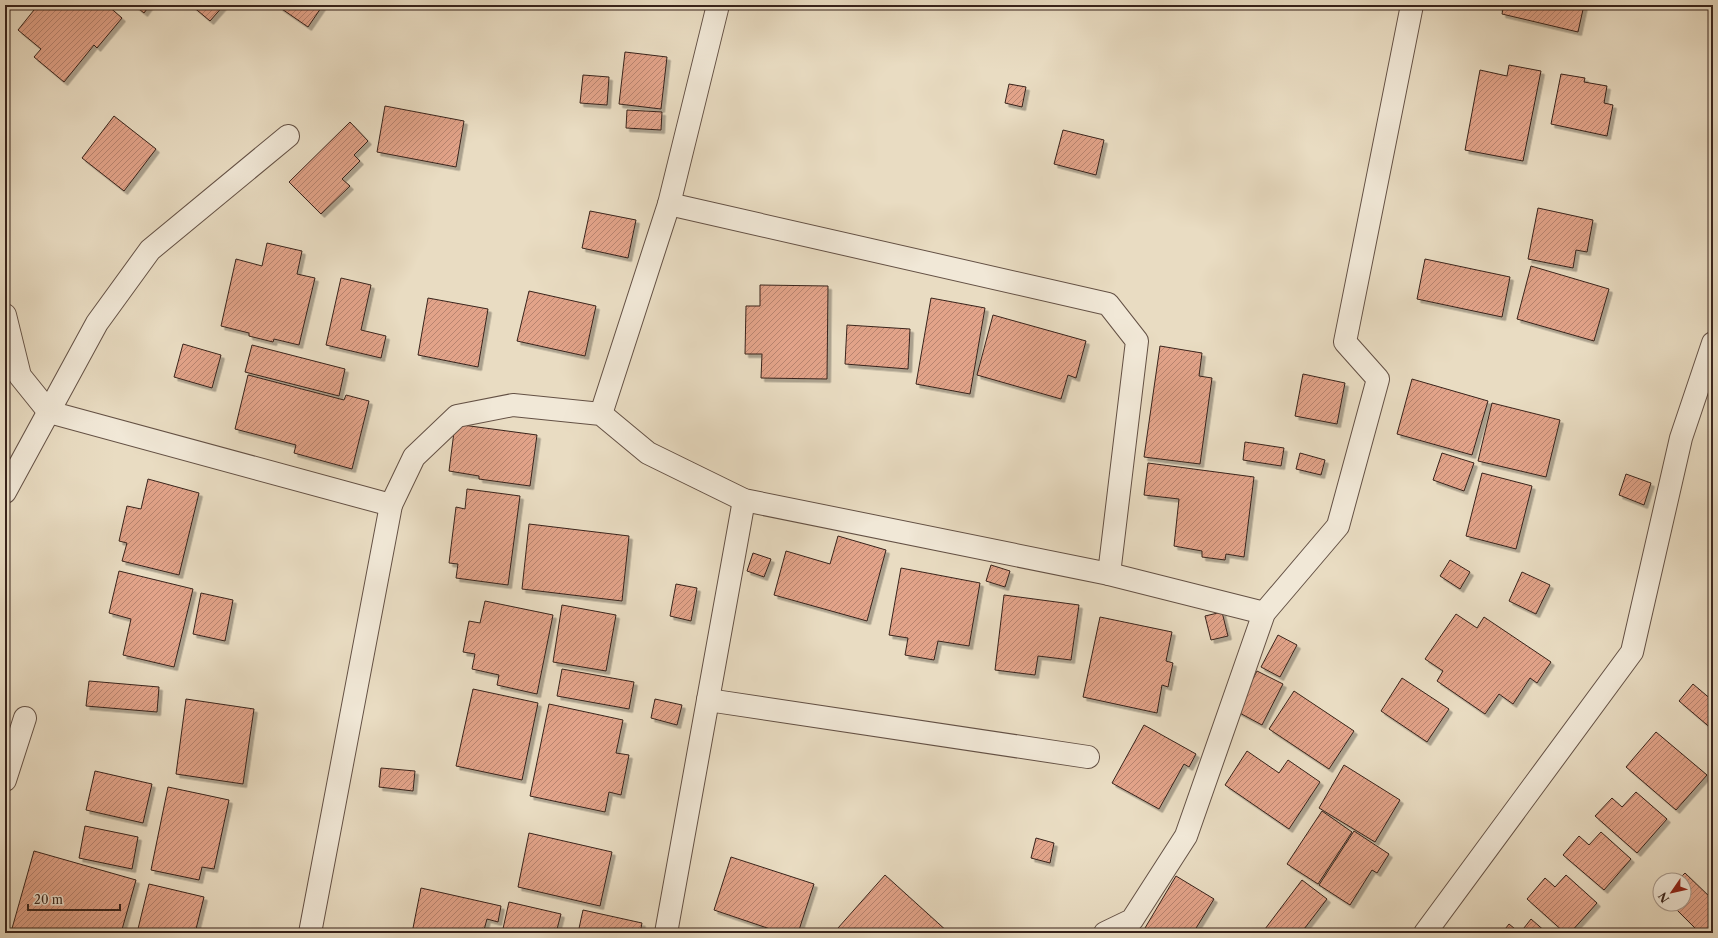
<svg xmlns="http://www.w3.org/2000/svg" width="1718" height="938" font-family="'Libre Caslon Text',serif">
<defs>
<pattern id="building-hatch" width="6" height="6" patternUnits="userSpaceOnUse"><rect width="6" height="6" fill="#e2a389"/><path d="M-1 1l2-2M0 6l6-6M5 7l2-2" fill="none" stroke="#b8846f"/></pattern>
<filter id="shadow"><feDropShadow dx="3.5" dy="3.5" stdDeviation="0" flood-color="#0004"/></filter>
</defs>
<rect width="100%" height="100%" fill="#e9dcc2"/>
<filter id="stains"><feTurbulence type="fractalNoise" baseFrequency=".005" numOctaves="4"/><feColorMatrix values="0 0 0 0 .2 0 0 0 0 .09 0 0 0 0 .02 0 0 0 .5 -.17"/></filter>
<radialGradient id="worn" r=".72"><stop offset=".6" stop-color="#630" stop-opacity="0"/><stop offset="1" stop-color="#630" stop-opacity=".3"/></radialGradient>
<g fill="url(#building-hatch)" stroke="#38231b" filter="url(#shadow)">
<polygon points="38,5 107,5 122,18 97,48 94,45 64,82 34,57 41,49 18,30"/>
<polygon points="134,5 150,5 144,13"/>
<polygon points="191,5 224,5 210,21"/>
<polygon points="280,5 323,5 308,27 279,7"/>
<polygon points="1499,5 1584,5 1578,32 1502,14 1503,9 1498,8"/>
<polygon points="625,52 667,57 661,109 619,104"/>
<polygon points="1509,65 1541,71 1523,161 1465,150 1480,70 1507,76"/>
<polygon points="1561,74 1585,78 1584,82 1607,86 1604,103 1613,105 1607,136 1551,124"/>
<polygon points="583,75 609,77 607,105 580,103"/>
<polygon points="1009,84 1026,87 1022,107 1005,103"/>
<polygon points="385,106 464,121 456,167 377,152"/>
<polygon points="627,110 662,112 661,130 626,128"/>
<polygon points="114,116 156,149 124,191 82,158"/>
<polygon points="350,122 368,141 354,155 360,161 342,179 350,186 321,214 289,182"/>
<polygon points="1063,130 1104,140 1096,175 1054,164"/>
<polygon points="1538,208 1593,220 1587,252 1576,250 1573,268 1528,259"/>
<polygon points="590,211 636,220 628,258 582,248"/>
<polygon points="267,243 302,251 297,274 315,278 299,345 274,339 273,342 249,336 249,333 221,326 236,259 262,266"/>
<polygon points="1425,259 1510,277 1502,317 1417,299"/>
<polygon points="1531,266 1609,289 1594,341 1517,319"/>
<polygon points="341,278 371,285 361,330 386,336 381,358 326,345"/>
<polygon points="760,285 828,286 827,379 761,378 762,354 745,354 746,306 760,306"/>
<polygon points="529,291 596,306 585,356 517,341"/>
<polygon points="428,298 488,309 478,367 418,355"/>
<polygon points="931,298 985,308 970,394 916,384"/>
<polygon points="993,315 1086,341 1076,378 1068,375 1061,399 977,375"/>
<polygon points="847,325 910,329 908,369 845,364"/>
<polygon points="183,344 221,355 212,388 174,377"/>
<polygon points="252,345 345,369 339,396 245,372"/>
<polygon points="1160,346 1202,353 1199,376 1212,378 1200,464 1144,457"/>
<polygon points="1303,374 1345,383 1337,424 1295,416"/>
<polygon points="248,375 344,400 346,395 369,401 352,469 294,453 296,445 235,429"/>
<polygon points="1412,379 1488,401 1472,455 1397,434"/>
<polygon points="1492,403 1560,420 1546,477 1478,461"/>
<polygon points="455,424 537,435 530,486 479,479 479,476 449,471"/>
<polygon points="1245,442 1284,448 1281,466 1243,460"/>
<polygon points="1300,453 1325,460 1321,475 1296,469"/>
<polygon points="1442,453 1474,463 1464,491 1433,480"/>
<polygon points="1148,463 1254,477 1244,557 1226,554 1225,560 1202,557 1202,551 1174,546 1179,499 1144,495"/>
<polygon points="1482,473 1532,486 1516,549 1466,536"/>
<polygon points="1626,474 1651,483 1644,505 1619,495"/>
<polygon points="148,479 199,493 179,575 122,561 127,543 119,541 127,506 141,509"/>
<polygon points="467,489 520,496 508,585 456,578 458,564 449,563 456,507 465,509"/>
<polygon points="529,524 629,536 622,601 522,589"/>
<polygon points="838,536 886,550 867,621 774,595 786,551 830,564"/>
<polygon points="753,553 771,559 764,577 747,571"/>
<polygon points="1450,560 1470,572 1460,589 1440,576"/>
<polygon points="991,565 1010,571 1005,587 986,581"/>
<polygon points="901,568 980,583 969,646 938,641 934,660 905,655 908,638 889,635"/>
<polygon points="119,571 193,589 174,667 123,655 131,619 109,613"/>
<polygon points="1522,572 1550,585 1536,614 1509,601"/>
<polygon points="676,584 697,588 691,621 670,616"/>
<polygon points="201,593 233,600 225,641 193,634"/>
<polygon points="1004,595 1079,605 1071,660 1038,656 1035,675 995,670"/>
<polygon points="485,601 553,615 537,694 497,685 499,675 472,669 475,654 463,652 469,621 480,623"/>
<polygon points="562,605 616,615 606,671 553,662"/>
<polygon points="1222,612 1228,636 1211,640 1205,616"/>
<polygon points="1456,614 1477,628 1484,617 1551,662 1537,683 1530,678 1513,704 1499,694 1485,714 1437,681 1443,671 1425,659"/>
<polygon points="1100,617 1172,632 1166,661 1173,663 1168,687 1162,685 1157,713 1083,697"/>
<polygon points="1278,635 1297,645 1280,677 1261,667"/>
<polygon points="562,669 634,682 629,709 557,696"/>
<polygon points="1257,671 1283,684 1262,725 1236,711"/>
<polygon points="1402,678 1449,709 1427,742 1381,711"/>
<polygon points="89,681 159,687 157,712 86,706"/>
<polygon points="1693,684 1713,701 1713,730 1679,701"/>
<polygon points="473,689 538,703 522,780 456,766"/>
<polygon points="1294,691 1354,731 1329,769 1269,729"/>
<polygon points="186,699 254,709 243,784 176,774"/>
<polygon points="655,699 682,705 677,725 651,718"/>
<polygon points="549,704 623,720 616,753 629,755 621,795 609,792 605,812 530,796"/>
<polygon points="1144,725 1196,754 1189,767 1184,764 1159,809 1112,783"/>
<polygon points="1656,732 1707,775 1676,810 1626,767"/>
<polygon points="1247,751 1279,773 1288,760 1320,782 1289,829 1225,785"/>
<polygon points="1344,765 1400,800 1375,842 1319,808"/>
<polygon points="381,768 415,771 413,791 379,787"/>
<polygon points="95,771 152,784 143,823 86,810"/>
<polygon points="168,787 229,800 214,869 202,867 199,880 151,870"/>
<polygon points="1636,792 1667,819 1637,853 1595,816 1612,798 1622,807"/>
<polygon points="1322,811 1352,832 1318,884 1287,864"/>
<polygon points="85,826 138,837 132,869 79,858"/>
<polygon points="1354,831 1389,854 1377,873 1372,870 1350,905 1319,885"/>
<polygon points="1601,832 1631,859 1604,890 1563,855 1579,836 1589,845"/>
<polygon points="529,833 612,852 600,906 518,887"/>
<polygon points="1036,838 1054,843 1050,863 1031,858"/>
<polygon points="34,851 136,880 121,933 58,933 43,929 42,933 11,932"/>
<polygon points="731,857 814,884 798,933 782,933 714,910"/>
<polygon points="1685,873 1713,900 1713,932 1712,933 1700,933 1671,904 1684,904 1684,880 1678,880"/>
<polygon points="885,875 949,933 843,933 838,928"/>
<polygon points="1566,875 1597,903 1570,933 1565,933 1527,899 1545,878 1555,887"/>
<polygon points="1176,876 1214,899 1193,933 1142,933"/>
<polygon points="1302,880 1327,899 1301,933 1262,933"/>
<polygon points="149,884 204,897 195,933 137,933"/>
<polygon points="421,888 501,906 498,922 487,919 484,930 495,933 412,933"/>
<polygon points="509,902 561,914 556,933 502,933"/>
<polygon points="583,910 642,923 640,933 578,933"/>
<polygon points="1531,919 1547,933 1520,933"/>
<polygon points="1509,924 1520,933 1502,933"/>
</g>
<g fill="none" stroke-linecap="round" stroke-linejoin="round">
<defs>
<g id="minor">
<polyline points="669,204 1108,304 1137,341 1109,574"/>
<polyline points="5,315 20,376 49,412 391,505"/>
<polyline points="601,414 669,204 718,5"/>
<polyline points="5,492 97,323 150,250 288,136"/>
<polyline points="708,700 1088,757"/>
<polyline points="5,780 25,718"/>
<polyline points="310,933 391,505 414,457 457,416 513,405 601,414 648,453 744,500 1109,574 1264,613"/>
<polyline points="666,933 744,500"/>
<polyline points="1105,933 1132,920 1186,836 1264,613 1338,526 1378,379 1345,342 1412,5"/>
<polyline points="1425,933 1632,652 1681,438 1713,343"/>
</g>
</defs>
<use href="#minor" stroke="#645145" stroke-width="24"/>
<use href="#minor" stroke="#f1e8d7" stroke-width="22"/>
</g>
<rect width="1718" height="938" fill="none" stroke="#e9dcc2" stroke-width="20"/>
<rect x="6" y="6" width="1706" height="926" fill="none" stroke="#38231b" stroke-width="2"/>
<rect x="10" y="10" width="1698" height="918" fill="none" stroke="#38231b"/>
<g transform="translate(1672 892) rotate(236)"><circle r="19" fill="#f1e8d7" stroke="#a7998c"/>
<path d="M0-3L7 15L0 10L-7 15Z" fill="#8f2418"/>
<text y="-6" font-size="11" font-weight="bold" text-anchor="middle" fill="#38231b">N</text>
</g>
<path d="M28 904v6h92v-6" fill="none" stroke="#38231b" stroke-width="2"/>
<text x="34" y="904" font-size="12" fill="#38231b" stroke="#f1e8d7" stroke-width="3" paint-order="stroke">20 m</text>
<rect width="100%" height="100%" filter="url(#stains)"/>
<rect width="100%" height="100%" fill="url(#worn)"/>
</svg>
